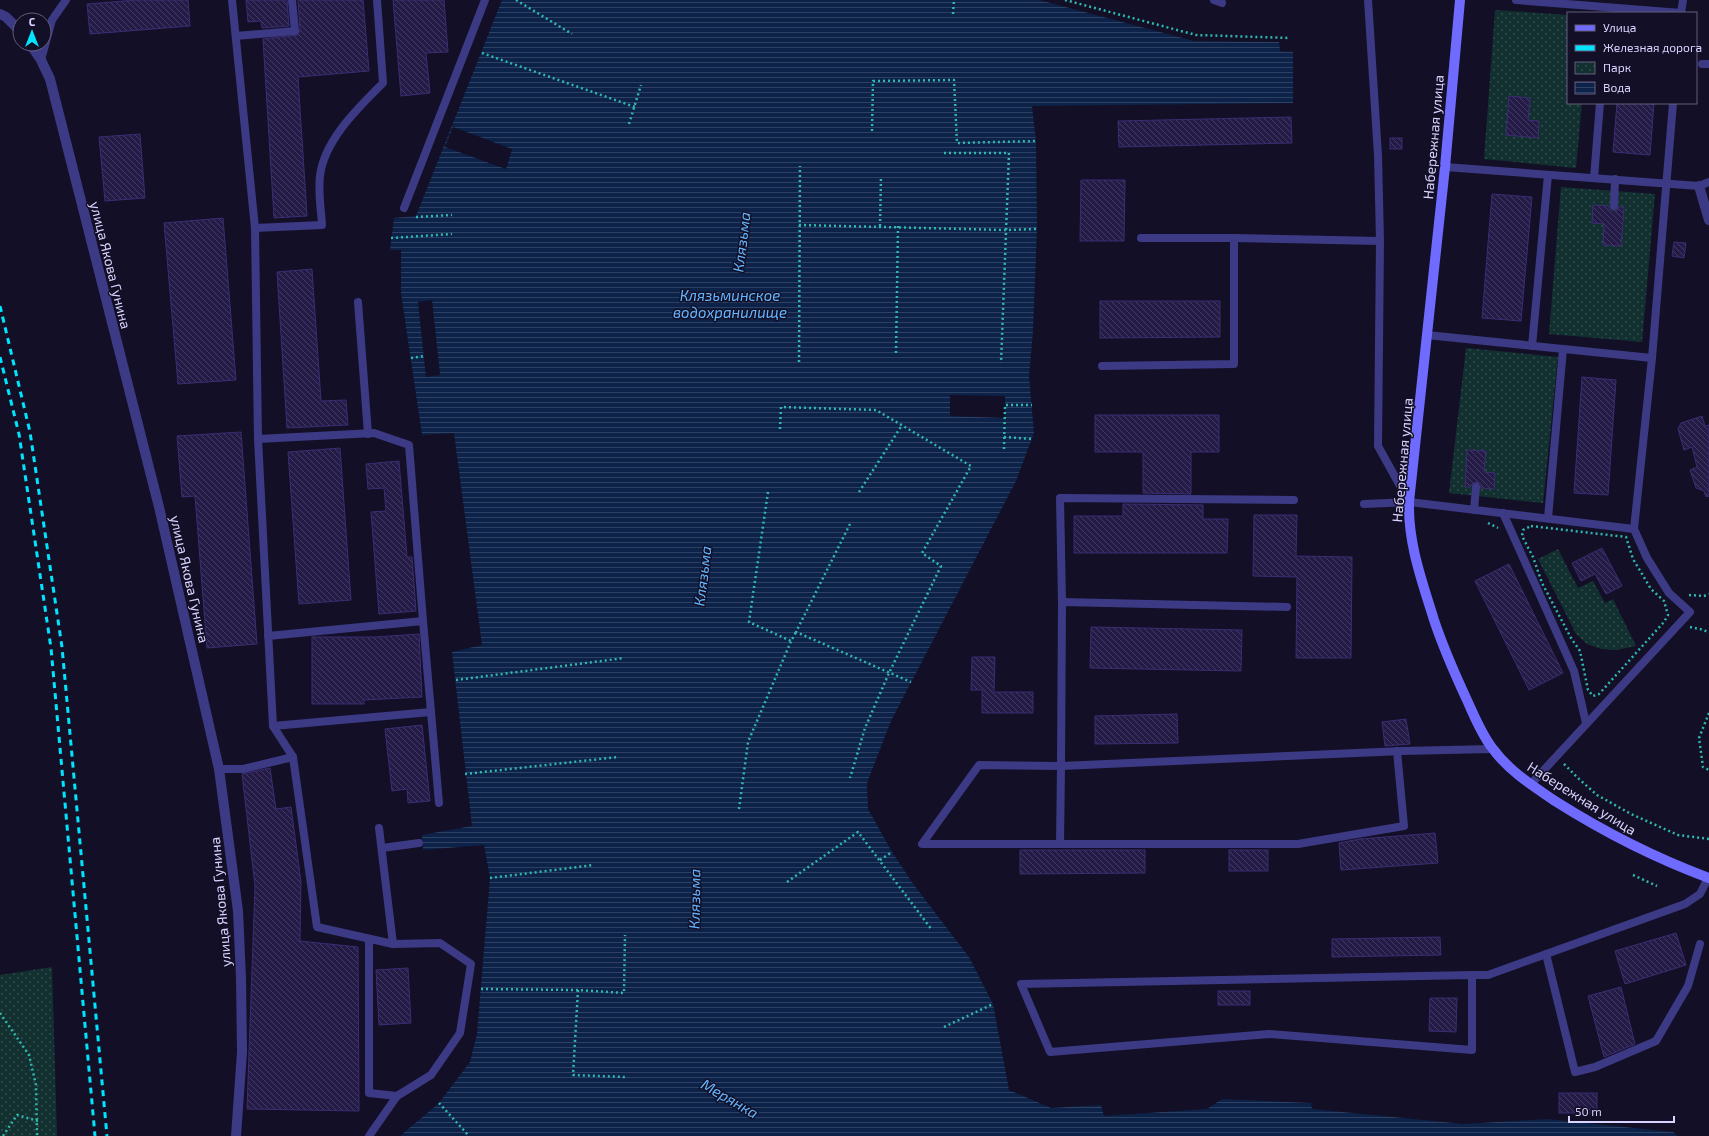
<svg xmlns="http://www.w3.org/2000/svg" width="1709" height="1136" font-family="'Exo 2',sans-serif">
<defs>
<pattern id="park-dots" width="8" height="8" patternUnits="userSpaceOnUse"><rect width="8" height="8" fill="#12302f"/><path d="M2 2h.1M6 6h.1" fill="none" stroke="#344d4e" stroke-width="1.8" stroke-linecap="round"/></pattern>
<pattern id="water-rules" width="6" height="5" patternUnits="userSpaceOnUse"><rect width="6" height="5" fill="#0c2248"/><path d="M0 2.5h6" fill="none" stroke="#2f4163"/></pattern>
<pattern id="building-back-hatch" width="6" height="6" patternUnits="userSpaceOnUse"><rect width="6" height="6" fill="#241b47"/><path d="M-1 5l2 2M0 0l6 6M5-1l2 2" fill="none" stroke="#433b63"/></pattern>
</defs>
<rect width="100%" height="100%" fill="#130f26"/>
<g fill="url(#park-dots)">
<polygon points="1495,10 1568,15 1568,103 1582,103 1576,168 1484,159"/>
<polygon points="1561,187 1655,194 1642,342 1549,334"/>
<polygon points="1466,348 1558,357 1543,503 1449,493"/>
<polygon points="1558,549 1578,588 1593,581 1605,603 1613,599 1636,646 1616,650 1601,649 1587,644 1576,634 1538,559"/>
<polygon points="52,967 57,1136 0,1136 0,975"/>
</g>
<polygon fill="url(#water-rules)" points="502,0 1039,0 1194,41 1279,42 1280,51 1293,52 1293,103 1032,106 1036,141 1037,229 1033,331 1029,376 1034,433 1016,481 891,721 867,783 868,809 892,852 914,885 969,957 993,1004 1009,1090 1051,1108 1101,1105 1104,1116 1207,1109 1222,1099 1311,1103 1312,1109 1464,1124 1547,1119 1673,1132 1678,1136 400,1136 439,1103 470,1062 477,1034 490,878 484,845 423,850 422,835 472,826 452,652 482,645 454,433 422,435 401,293 401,250 390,250 394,218 416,216"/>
<g fill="#130f26">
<polygon points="453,127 512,149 506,169 445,147"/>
<polygon points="432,300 440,375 426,377 418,302"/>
<polygon points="950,395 1005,396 1005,418 950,416"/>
</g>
<g fill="url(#building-back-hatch)" stroke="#3b2d73">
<polygon points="136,0 188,0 190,26 90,34 87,4"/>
<polygon points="246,0 287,0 289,26 262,28 261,21 248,22"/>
<polygon points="298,0 363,0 369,71 298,77 307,216 274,218 263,39 298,35 300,30"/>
<polygon points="393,0 444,0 448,52 426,53 430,93 401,96"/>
<polygon points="1509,96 1530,98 1528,120 1539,121 1538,138 1506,135"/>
<polygon points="1617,103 1654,103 1650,155 1613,152"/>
<polygon points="1291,117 1292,143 1119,147 1118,121"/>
<polygon points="140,134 145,198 105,201 99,137"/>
<rect x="1390" y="138" width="12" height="11"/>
<polygon points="1081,180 1125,180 1124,241 1080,241"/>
<polygon points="1492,194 1532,197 1521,321 1482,318"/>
<polygon points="1593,205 1609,206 1609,209 1613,211 1617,211 1619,207 1624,207 1621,246 1603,245 1604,224 1592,223"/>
<polygon points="223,218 236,380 178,384 164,223"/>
<polygon points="1674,242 1686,243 1684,258 1672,256"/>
<polygon points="312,269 321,401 346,400 348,425 287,428 277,272"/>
<polygon points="1100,301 1220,301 1220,337 1100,338"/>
<polygon points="1582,377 1616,380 1608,495 1574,493"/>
<polygon points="1095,415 1219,415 1219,452 1191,452 1191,494 1143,493 1143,452 1095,452"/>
<polygon points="1702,416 1705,426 1709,425 1709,496 1706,497 1704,491 1696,488 1690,470 1697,467 1692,447 1684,450 1678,429 1681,423"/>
<polygon points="241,432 257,644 207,648 195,496 182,497 177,436"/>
<polygon points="340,448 351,600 299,604 288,452"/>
<polygon points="1467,450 1486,451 1484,472 1495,473 1494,489 1481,488 1481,484 1476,482 1472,484 1470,487 1465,487"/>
<polygon points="399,461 407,557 412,557 416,611 379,614 371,512 386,511 384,488 368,489 366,464"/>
<polygon points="1123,504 1203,505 1203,519 1228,519 1227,553 1074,553 1074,516 1123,516"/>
<polygon points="1254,515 1297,515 1296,556 1352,557 1351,658 1296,658 1297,577 1253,576"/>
<polygon points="1602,548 1622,586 1606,594 1595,574 1581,581 1572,563"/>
<polygon points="1509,564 1563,673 1529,690 1475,581"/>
<polygon points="1091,627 1242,630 1241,671 1090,668"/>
<polygon points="419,634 422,697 364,700 364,704 312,704 312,637 376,637"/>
<polygon points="972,657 995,657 994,692 1033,692 1033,713 982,713 982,690 971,690"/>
<polygon points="1177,714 1178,743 1095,744 1095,716"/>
<polygon points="1406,719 1410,744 1385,746 1382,722"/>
<polygon points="422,725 430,801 408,803 407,789 392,791 385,729"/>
<polygon points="270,768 276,809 291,807 301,882 300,941 358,947 359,1111 247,1109 255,886 242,774"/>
<polygon points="1435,833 1438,863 1341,870 1339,843 1360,839"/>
<polygon points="1020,850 1145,850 1145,873 1020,874"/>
<rect x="1229" y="850" width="39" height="21"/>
<polygon points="1676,933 1686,965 1625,984 1615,951"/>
<polygon points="1440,937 1441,955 1332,957 1332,939"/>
<polygon points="408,968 411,1023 379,1025 376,970"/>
<polygon points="1621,987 1635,1044 1604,1057 1588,996"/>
<rect x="1218" y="991" width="32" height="14"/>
<polygon points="1430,998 1457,998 1456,1032 1429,1031"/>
<rect x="1559" y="1093" width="38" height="20"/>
</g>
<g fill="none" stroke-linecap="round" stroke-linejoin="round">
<g stroke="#2fb8b0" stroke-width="2.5" stroke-dasharray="2 3" stroke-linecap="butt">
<polyline points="516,0 572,34"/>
<polyline points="1065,0 1196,35 1290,38"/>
<polyline points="953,14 954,0"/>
<polyline points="482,53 635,107"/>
<polyline points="629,124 641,85"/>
<polyline points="872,131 873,81 954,80 957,143 1036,141"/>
<polyline points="944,153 1009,153 1001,363"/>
<polyline points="416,217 452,215"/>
<polyline points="799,225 1006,230 1037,229"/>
<polyline points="880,226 881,176"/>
<polyline points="391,238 452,234"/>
<polyline points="896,353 898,226"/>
<polyline points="411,358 424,356"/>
<polyline points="799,362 800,166"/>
<polyline points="780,429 781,407 876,410 971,466 922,553 941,566 889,673 865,728 850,778"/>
<polyline points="1004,437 1032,439"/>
<polyline points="1004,449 1005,405 1032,405"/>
<polyline points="768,492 749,622 791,641 796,632"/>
<polyline points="859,492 902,425"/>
<polyline points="1488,523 1498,528"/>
<polyline points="850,524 796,632 911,682"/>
<polygon points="1531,526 1626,537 1633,559 1651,589 1664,601 1668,615 1664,622 1599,694 1593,696 1588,690 1580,651 1571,638 1542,583 1533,557 1522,536 1523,530"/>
<polyline points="1689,595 1704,596 1709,594"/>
<polyline points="1690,627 1704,630 1709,633"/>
<polyline points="456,680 624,658"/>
<polyline points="1709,713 1699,738 1703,767 1709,770"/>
<polyline points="1564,764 1579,779 1597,795 1631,814 1678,835 1709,839"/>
<polyline points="465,774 618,757"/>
<polyline points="739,809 748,742 792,639"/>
<polyline points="880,860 892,852"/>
<polyline points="1633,875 1657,886"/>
<polyline points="490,878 594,865"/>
<polyline points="787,882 858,832 932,930"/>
<polyline points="481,989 578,990 624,993 625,935"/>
<polyline points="578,990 573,1075 625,1077"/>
<polyline points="0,1013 29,1055 36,1085 37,1136"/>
<polyline points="944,1027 993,1004"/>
<polyline points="439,1103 469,1136"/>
<polyline points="3,1136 17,1115 38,1121"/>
</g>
<g stroke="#3d3a85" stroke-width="8">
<polyline points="232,0 255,228 258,439 273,726 293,757 317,927 393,944 440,943 471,964 460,1033 431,1075 397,1096 369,1093 369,939"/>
<polyline points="1214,0 1222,3"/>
<polyline points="1368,0 1378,155 1380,241 1378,446 1409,502"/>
<polyline points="1516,0 1681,13"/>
<polyline points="1681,13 1683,0"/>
<polyline points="236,36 295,31 292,0"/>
<polyline points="41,60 52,20 66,0"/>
<polyline points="1702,64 1709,64"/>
<polyline points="1445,167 1699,186 1709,182"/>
<polyline points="1594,178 1600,103"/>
<polyline points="1614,206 1615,179"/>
<polyline points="404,208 485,0"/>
<path d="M 255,228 L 322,225 C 321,209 318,192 320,176 C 324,140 359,107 383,83 L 377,0"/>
<polyline points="1141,238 1234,238 1380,241"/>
<polyline points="358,302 368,434"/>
<polyline points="1427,335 1652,358"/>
<polyline points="1532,346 1548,175"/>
<polyline points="1102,366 1234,364 1234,238"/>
<polyline points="258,439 374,433 409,445 423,621 268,636"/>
<polyline points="1364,504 1409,502 1634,529"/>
<polyline points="1474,510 1476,487"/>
<polyline points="1503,513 1574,671 1586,723"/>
<polyline points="1548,518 1563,349"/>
<polyline points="1062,602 1060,498 1294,500"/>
<polyline points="1287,607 1062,602 1061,766 1402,751 1492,749"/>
<polyline points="423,621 439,803"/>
<polyline points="273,726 431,712"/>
<polyline points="219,769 243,769 293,757"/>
<polyline points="1530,785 1690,612 1669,593 1647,558 1634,529 1652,358 1673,103"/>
<polyline points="379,828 393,944"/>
<polyline points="1060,844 1061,766 979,765 922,844 1298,844 1404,826 1397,751"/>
<polyline points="382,848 419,843"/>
<polyline points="1546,954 1575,1072 1595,1067 1656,1041 1688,986 1700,944"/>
<polyline points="1472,975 1472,1050 1269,1034 1050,1052 1021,984 1472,975 1488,975 1685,904 1700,894 1708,878"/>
<polyline points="369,1136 397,1096"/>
</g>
<g stroke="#3d3a85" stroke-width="10">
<polyline points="0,14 6,17 20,31"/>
<polyline points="30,44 41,60 50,79 159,507 219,769 238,911 241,978 242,1052 236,1136"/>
<polyline points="1699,186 1709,220"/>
</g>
<path stroke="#6f6bff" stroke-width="10" d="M 1460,0 L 1445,167 L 1409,502 C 1408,544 1422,581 1434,620 C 1443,647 1454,672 1466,698 C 1474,715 1481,734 1493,749 C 1509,771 1533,786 1555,801 C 1604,832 1655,858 1709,878"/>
<g stroke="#00e5ff" stroke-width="3" stroke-dasharray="6 5" stroke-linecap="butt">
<polyline points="0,306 30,432 62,647 107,1136"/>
<polyline points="0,357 19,434 51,648 95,1136"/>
</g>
</g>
<g text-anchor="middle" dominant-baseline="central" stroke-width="3" stroke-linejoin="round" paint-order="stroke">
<g font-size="14" fill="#d9d4ff" stroke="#130f26">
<text transform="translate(1433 137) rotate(-85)">Набережная улица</text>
<text transform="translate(111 265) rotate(76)">улица Якова Гунина</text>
<text transform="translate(1402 460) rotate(-85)">Набережная улица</text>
<text transform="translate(190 579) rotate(77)">улица Якова Гунина</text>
<text transform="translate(1582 798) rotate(32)">Набережная улица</text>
<text transform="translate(220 902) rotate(-95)">улица Якова Гунина</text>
</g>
<g font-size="15" font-style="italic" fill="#62b6ff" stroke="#130f26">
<text transform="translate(741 242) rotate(-83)">Клязьма</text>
<text x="730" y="295">Клязьминское<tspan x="730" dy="17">водохранилище</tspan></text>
<text transform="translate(702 576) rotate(-83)">Клязьма</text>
<text transform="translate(694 899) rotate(-89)">Клязьма</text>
<text transform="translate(730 1098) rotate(30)">Мерянка</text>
</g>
</g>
<rect x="1567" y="12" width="130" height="92" fill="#130f26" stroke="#625e7d"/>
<rect x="1575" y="25" width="20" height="6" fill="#6f6bff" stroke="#625e7d"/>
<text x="1603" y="32" font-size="12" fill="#d9d4ff">Улица</text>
<rect x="1575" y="45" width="20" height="6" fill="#00e5ff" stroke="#625e7d"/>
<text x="1603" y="52" font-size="12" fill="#d9d4ff">Железная дорога</text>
<rect x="1575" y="62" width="20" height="12" fill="url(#park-dots)" stroke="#625e7d"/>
<text x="1603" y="72" font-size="12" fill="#d9d4ff">Парк</text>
<rect x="1575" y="82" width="20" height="12" fill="url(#water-rules)" stroke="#625e7d"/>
<text x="1603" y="92" font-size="12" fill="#d9d4ff">Вода</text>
<g transform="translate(32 32)"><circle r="19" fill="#130f26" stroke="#625e7d"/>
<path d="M0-3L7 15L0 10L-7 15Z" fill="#00e5ff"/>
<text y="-6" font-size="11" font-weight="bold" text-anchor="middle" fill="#d9d4ff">С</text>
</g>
<path d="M1569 1116v6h105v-6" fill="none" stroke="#d9d4ff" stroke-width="2"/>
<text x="1575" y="1116" font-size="12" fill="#d9d4ff" stroke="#130f26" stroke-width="3" paint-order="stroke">50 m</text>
</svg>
